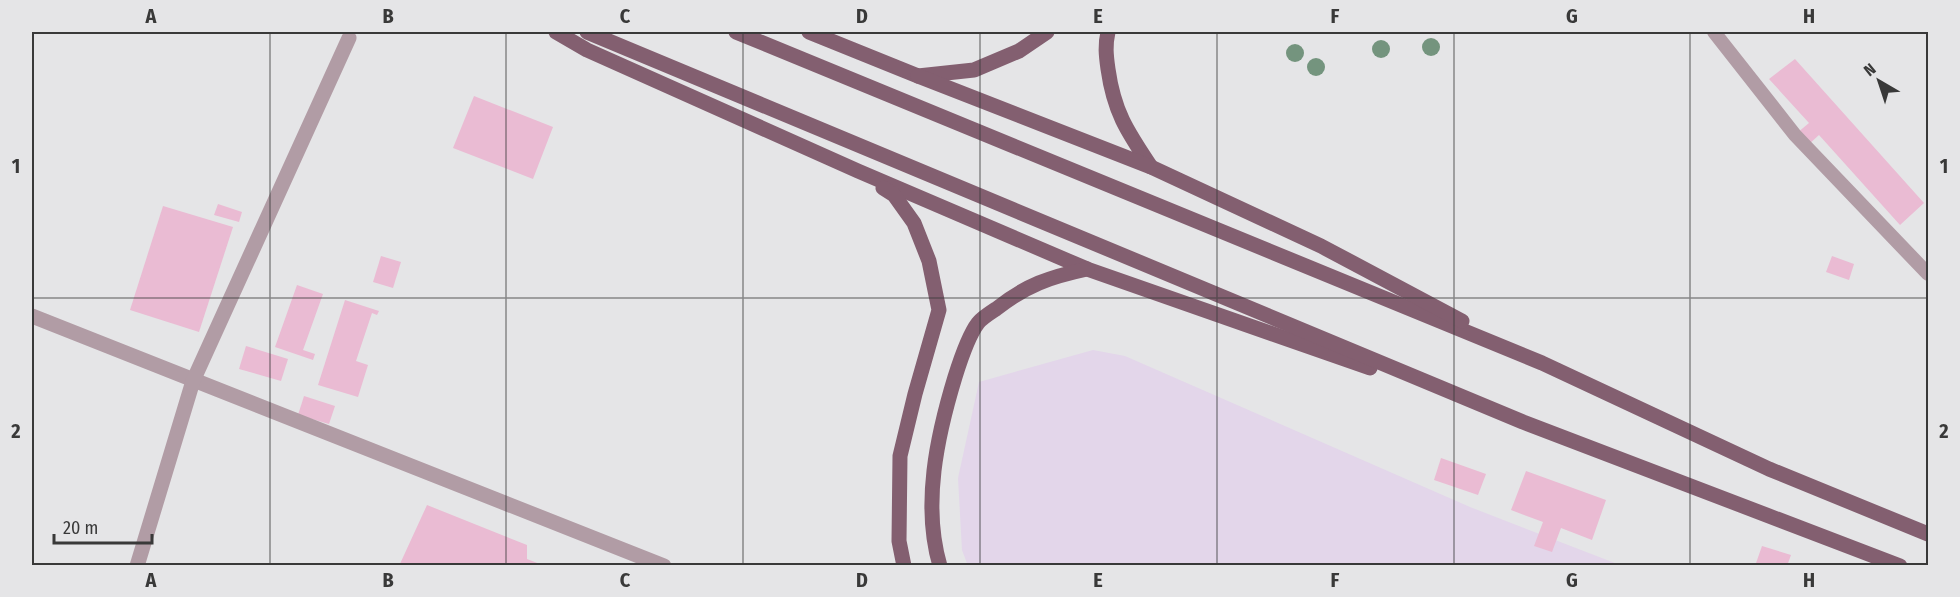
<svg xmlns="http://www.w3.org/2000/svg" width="1960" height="597" font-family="'Fira Sans Condensed',sans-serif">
<rect width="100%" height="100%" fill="#e5e5e7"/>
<polygon fill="#e3d6ea" points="1093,350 1125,356 1470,507 1620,565 968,566 962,550 958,478 979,382"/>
<g fill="#eabbd3">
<polygon points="1795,59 1924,203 1900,225 1819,135 1808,145 1797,133 1809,123 1769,79"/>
<polygon points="474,96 553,127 533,179 453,148"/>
<polygon points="218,204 242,212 239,222 214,215"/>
<polygon points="163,206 233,227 199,332 130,310"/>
<polygon points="381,256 401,262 393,288 373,282"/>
<polygon points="1832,256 1854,264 1849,280 1826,272"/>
<polygon points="297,285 323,294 303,350 315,354 313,360 275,347"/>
<polygon points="345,300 379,311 377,315 372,313 356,361 368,365 358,397 318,385"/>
<polygon points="246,346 288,359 281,381 239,369"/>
<polygon points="304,396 335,406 329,424 298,415"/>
<polygon points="1441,458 1486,474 1478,495 1434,480"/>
<polygon points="1526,471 1606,500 1592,540 1561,528 1552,552 1534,546 1543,522 1511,510"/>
<polygon points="427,505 527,545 527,559 545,566 399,566"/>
<polygon points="1762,546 1791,555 1787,566 1755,566"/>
</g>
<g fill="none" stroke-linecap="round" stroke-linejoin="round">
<polyline stroke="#b19ca5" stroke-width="14" points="1714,32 1795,135 1928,274"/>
<g stroke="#b19ca5" stroke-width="15">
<polyline points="32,316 664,566"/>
<polyline points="137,566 193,381 349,38"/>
</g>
<g stroke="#835f70" stroke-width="15">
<polyline points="556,32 587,50 858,171 1087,269 1370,368"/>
<polyline points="587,32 1523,422 1900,566"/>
<polyline points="736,32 1542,363 1769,469 1928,534"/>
<polyline points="809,32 918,76 974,70 1019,51 1047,32"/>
<path d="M 1108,32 C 1105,45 1106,55 1108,69 C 1114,112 1127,131 1151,167"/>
<polyline points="918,76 1151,167 1321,246 1462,321"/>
<polyline points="883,188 894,195 914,223 929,261 939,310 915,394 900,456 899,541 904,566"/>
<path d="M 940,566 C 922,505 937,436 955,377 C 960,361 968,336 978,323 C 982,318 990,313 996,309 C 1026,285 1050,277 1087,269"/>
</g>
</g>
<g fill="#74947e">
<circle cx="1431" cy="47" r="9"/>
<circle cx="1381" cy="49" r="9"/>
<circle cx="1295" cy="53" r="9"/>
<circle cx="1316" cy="67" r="9"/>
</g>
<path fill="none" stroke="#393939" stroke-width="1.5" stroke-opacity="0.55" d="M 270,32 L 270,566M 506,32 L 506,566M 743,32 L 743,566M 980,32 L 980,566M 1217,32 L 1217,566M 1454,32 L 1454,566M 1690,32 L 1690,566M 32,298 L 1928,298"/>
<rect width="1960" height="597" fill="none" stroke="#e5e5e7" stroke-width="66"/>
<g transform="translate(1879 81) rotate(321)" stroke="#e5e5e7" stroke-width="4.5" paint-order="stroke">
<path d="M0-4.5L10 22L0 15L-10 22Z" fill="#393939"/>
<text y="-9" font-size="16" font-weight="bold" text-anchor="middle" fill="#393939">N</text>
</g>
<path d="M54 534v9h98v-9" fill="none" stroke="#393939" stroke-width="3"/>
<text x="63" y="534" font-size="18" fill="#393939" stroke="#e5e5e7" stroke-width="4.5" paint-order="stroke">20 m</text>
<rect x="33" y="33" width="1894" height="531" fill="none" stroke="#393939" stroke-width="2"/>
<g font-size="20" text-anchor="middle" font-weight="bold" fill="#393939">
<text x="151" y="23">A</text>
<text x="388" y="23">B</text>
<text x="625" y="23">C</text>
<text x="862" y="23">D</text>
<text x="1098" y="23">E</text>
<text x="1335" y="23">F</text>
<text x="1572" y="23">G</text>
<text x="1809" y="23">H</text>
<text x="16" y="173">1</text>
<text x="1944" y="173">1</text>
<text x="16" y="438">2</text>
<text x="1944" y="438">2</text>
<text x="151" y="587">A</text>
<text x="388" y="587">B</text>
<text x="625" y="587">C</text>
<text x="862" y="587">D</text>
<text x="1098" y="587">E</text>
<text x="1335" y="587">F</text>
<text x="1572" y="587">G</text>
<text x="1809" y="587">H</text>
</g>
</svg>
